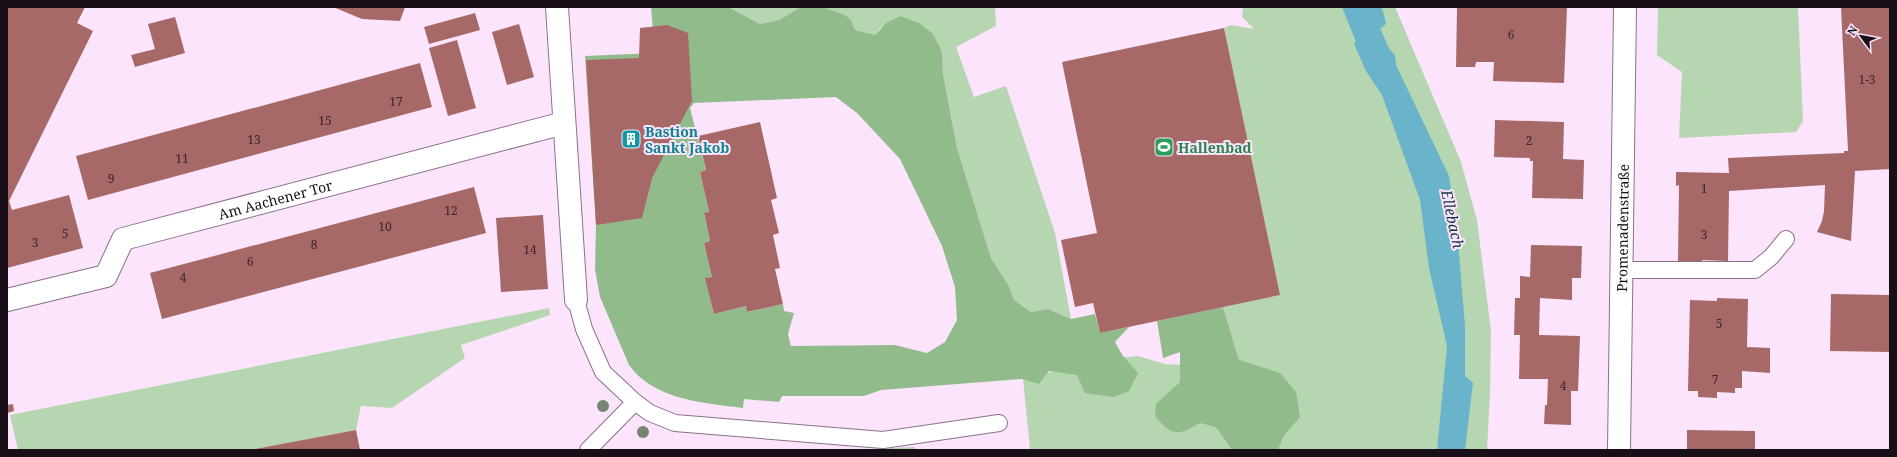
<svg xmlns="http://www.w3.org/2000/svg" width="1897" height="457" font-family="'Noto Serif',serif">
<rect width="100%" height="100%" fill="#fce5fc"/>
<g fill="#b5d6b0">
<polygon points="728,7 801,7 779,20 760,24"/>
<path d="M 823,7 L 995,7 L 996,26 L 956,47 L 974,97 L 1006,86 L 1055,233 L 1071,319 L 1048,309 L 1031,312 L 1014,300 L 1009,286 L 991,258 L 957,148 L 943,74 L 942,52 L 900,16 C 889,21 881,25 875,35 L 855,30 C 849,11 839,16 823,7 Z"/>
<polygon points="1243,7 1395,7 1461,162 1477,220 1491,331 1490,393 1487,450 1025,450 1030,449 1023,379 1104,359 1138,356 1165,364 1208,367 1239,360 1223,307 1279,295 1224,28 1231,25 1254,29 1242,17"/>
<polygon points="1658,7 1798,7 1803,121 1796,132 1679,138 1682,72 1657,55"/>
<polygon points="549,308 550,315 461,345 465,358 392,408 361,406 356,430 250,450 18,450 10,415"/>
<polygon points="914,447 916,450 850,450"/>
</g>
<g fill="#92bb8b" fill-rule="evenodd">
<path d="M 651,7 L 728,7 L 760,24 L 779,20 L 801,7 L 823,7 L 845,15 L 851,20 L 855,30 L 875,35 L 886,23 L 900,16 L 919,23 L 933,34 L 942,52 L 943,74 L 957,148 L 991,258 L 1009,286 L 1014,300 L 1031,312 L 1048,309 L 1071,319 L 1095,314 L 1100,333 L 1129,327 L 1115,342 L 1123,356 L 1138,373 L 1129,391 L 1113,397 L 1085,393 L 1077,375 L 1049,371 L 1039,384 L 1022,379 L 881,390 L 864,396 L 782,396 L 779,402 L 744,399 L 743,408 C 704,403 654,400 629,365 L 600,297 L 595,269 L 596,225 L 585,56 L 655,53 ZM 836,97 L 857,113 L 900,159 L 942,246 L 955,287 L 957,320 L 945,342 L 927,353 L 895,345 L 791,346 L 788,334 L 794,313 L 784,311 L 783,304 L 748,312 L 746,306 L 714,314 L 706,278 L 712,277 L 704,243 L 710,241 L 704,214 L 709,212 L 700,172 L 706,170 L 690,108 L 694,103 Z"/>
<path d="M 1223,307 L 1239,360 L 1280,373 L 1296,392 L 1300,417 L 1283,437 L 1278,450 L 1232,450 L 1216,427 L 1200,423 C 1177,436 1173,437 1155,416 L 1156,404 L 1180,382 L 1180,352 L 1163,358 L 1157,321 Z"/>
</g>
<path fill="#69b4ca" d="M 1342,7 L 1381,7 L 1383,11 L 1386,24 L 1380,29 C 1387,40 1385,46 1395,55 L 1396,65 L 1449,176 L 1457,229 L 1465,326 L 1465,376 L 1473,383 L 1465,450 L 1437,450 L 1447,346 L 1429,268 L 1420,200 L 1382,95 L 1366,71 L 1354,44 L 1356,42 Z"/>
<g fill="#a76967">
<polygon points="7,7 85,7 77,23 93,31 9,201 12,210 69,195 83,248 7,268"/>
<polygon points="333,7 405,7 400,21 362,19"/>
<polygon points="1457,7 1567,7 1564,83 1493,81 1494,62 1476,62 1475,67 1456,67"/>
<polygon points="1841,7 1890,7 1890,169 1855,171 1851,241 1817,232 1822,221 1824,211 1825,185 1729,191 1728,261 1702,260 1702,263 1678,263 1679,185 1676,186 1676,172 1729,173 1728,158 1844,153 1844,151 1848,151"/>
<polygon points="475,13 480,30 429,44 424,27"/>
<polygon points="175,17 185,53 135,67 131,55 155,49 148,24"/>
<polygon points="519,24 534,77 507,85 492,32"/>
<polygon points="667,25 688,33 692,101 652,178 642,218 596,225 586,60 639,58 640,28"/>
<polygon points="1224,28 1280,295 1100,333 1093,303 1075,307 1061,240 1097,233 1062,62"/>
<polygon points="457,40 476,108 448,116 429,48"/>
<polygon points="420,63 432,107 88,200 76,156"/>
<polygon points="1495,120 1564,122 1563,159 1584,160 1583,199 1532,198 1533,161 1530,161 1530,158 1494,157"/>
<polygon points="760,122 777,198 771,200 779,233 773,235 780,268 775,269 783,304 747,312 746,306 714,314 705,278 712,277 704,243 710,241 704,213 709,212 700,172 706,170 698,136"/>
<polygon points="474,187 486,233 162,319 150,273"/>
<polygon points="543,215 548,289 501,292 496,218"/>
<polygon points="1531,245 1582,246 1581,278 1572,278 1572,300 1540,298 1539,335 1580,336 1578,391 1571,391 1571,425 1544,424 1545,405 1547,405 1548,379 1519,379 1520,335 1514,335 1515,298 1520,298 1520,276 1530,277"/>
<polygon points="1831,294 1890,295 1890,352 1830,351"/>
<polygon points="1717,298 1748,299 1747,347 1770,348 1770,373 1742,371 1742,388 1735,388 1735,393 1717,392 1717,398 1698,397 1698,391 1688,391 1690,300 1717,301"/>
<polygon points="13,404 14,411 7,413 7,405"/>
<polygon points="356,430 360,450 255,450 255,449"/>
<polygon points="1687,430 1755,431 1755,450 1687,450"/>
</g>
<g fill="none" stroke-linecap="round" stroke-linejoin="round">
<defs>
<g id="service">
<polyline points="1622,270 1755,270 1771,257 1786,239"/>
<polyline points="576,300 584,329 603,372 635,402 650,413 675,423 883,440 999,423"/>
<polyline points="588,450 635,402"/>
</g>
<g id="minor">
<polyline points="557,7 576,300"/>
<path id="s1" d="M 7,300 L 106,276 L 123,239 L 564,123"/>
<path id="s2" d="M 1619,450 L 1625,7"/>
</g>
</defs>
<use href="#service" stroke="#8a718b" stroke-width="18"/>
<use href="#minor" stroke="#8a718b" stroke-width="24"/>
<use href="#service" stroke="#fff" stroke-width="16"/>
<use href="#minor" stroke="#fff" stroke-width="22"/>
</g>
<g fill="#778474">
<circle cx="603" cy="406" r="6"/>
<circle cx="643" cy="432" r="6"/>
</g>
<defs>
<symbol id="building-square" viewBox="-11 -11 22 22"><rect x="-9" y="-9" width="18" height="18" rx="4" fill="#0f9aa8" stroke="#fce5fc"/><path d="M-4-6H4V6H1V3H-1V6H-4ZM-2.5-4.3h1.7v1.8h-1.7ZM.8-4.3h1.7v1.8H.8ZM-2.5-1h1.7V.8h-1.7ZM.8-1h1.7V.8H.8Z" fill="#fff"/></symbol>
<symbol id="stadium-square" viewBox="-11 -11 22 22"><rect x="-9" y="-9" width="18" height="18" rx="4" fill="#2e9e5b" stroke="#fce5fc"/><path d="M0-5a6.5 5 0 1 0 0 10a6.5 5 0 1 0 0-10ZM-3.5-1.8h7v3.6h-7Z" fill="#fff"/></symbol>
</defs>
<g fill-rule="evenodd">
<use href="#building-square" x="620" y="128" width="22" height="22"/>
<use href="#stadium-square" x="1153" y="136" width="22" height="22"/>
</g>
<g text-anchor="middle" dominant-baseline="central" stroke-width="4" stroke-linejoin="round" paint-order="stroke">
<g font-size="12" fill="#3c262c">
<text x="1511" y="34">6</text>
<text x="1867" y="79">1-3</text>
<text x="396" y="101">17</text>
<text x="325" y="120">15</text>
<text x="254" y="139">13</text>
<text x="1529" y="140">2</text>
<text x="182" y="158">11</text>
<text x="111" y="178">9</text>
<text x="1704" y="188">1</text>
<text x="451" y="210">12</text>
<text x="385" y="226">10</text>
<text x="65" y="233">5</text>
<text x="1704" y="234">3</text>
<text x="35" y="242">3</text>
<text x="314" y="244">8</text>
<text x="530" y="249">14</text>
<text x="250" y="261">6</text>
<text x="183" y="277">4</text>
<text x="1719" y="323">5</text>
<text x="1715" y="379">7</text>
<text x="1563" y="385">4</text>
</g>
<g font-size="14" font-weight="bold" fill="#0d838f" stroke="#fce5fc" text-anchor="start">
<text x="645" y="131">Bastion<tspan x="645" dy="16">Sankt Jakob</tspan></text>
</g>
<g font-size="14" font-weight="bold" fill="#27864d" stroke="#fce5fc" text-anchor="start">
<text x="1178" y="147">Hallenbad</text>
</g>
<g font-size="14" fill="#180f18" stroke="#fce5fc">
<text stroke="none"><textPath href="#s1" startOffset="300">Am Aachener Tor</textPath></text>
<text stroke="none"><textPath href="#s2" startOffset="222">Promenadenstraße</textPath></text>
</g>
<g font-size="15" font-style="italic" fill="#0d313b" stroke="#fce5fc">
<text transform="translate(1453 219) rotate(78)">Ellebach</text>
</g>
</g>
<rect width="1897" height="457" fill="none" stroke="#180f18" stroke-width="16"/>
<g transform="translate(1861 36) rotate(302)" stroke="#fce5fc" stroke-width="3" paint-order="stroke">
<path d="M0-3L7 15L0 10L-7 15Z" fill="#180f18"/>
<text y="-6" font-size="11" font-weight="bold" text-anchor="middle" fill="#180f18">N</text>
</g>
</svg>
